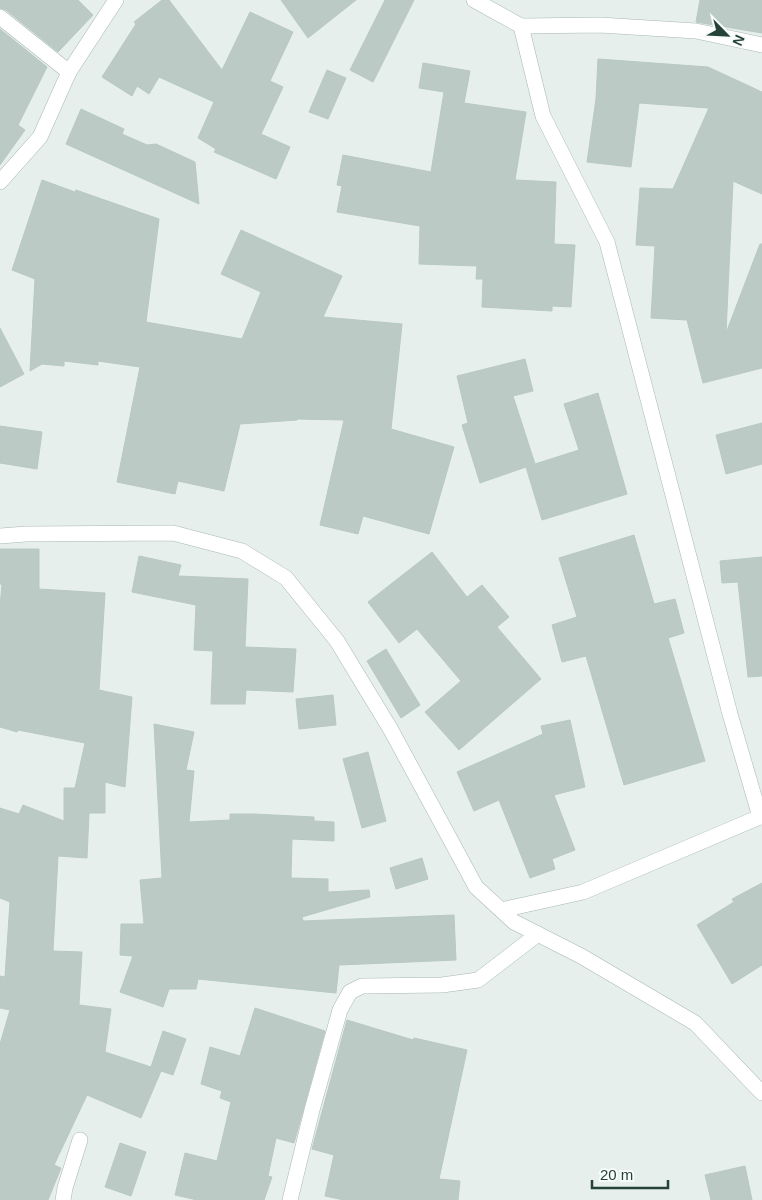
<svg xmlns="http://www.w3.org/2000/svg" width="762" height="1200" font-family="Helvetica,sans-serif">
<rect width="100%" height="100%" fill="#e6efeb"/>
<g fill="#bbcac4" stroke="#b8c9c2">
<polygon points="0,0 78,0 93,15 58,52 6,10 0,8"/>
<polygon points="162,0 169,0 222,70 250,12 293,32 270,81 283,87 261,134 290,147 276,179 214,152 216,149 198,138 214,102 159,77 149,94 137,86 132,96 102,77 136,24 134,22"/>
<polygon points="281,0 356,0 308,38"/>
<polygon points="385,0 414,0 373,82 350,70"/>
<polygon points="700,0 762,0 762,33 696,22"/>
<polygon points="0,29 47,67 18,125 25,130 0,165"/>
<polygon points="598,59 708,67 762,92 762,194 733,181 726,333 760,244 762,244 762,368 703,383 687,320 651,318 655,246 636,245 640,188 673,189 709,108 639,103 631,167 587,162 596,99"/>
<polygon points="423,63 470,71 464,103 526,112 515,180 556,182 554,244 575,245 571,307 552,306 552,311 482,307 483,279 476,279 477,266 419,264 420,226 337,212 342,186 337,185 343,155 431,172 444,92 419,88"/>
<polygon points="327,70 346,78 328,119 309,112"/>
<polygon points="81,109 124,129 122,134 147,145 156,144 195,162 199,204 66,144"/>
<polygon points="42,180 75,192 76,190 159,219 146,322 242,339 261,292 221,274 241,230 342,276 323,317 402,324 391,429 454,447 429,534 363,516 358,534 320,525 344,420 297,419 297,420 240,424 224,491 178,481 175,494 117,482 140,367 98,361 98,365 64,361 64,366 42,364 30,371 35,279 12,270"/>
<polygon points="0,328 24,374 0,387"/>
<polygon points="525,359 533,391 513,396 535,464 579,450 564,404 598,393 627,494 542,520 526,467 480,483 462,425 468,423 457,376"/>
<polygon points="762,423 762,464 726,474 716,435"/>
<polygon points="0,426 42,432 37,469 0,463"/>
<polygon points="634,535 654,604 675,599 684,633 668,638 705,761 624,785 586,656 562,662 552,625 577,617 559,558"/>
<polygon points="0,549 39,549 39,589 105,593 99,690 132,697 125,787 105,782 105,813 89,813 87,858 58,856 53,951 82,952 79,1005 111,1009 105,1052 151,1067 163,1031 186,1039 173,1075 161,1071 141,1118 87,1095 54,1165 61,1168 48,1200 0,1200 0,1044 10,1010 0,1008 0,976 5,977 10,902 0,898 0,808 19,814 23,805 64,821 64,788 75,788 85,743 18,730 17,732 0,727 0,607 2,584 0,584"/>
<polygon points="432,552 467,597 482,585 509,617 497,627 541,679 459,750 425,712 461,681 417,629 399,643 368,602"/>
<polygon points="139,556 181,565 178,576 248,579 245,647 296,649 293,692 246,690 245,704 211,704 213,651 194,650 196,605 132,592"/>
<polygon points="762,557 762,676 748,677 738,582 722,583 720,561"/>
<polygon points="386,649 420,705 401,718 367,661"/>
<polygon points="333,695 336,725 299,729 296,699"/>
<polygon points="570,720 585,787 554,795 575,850 552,859 555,869 530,878 499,800 474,811 457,772 543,734 541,726"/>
<polygon points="154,724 194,732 186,770 194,771 189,822 230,820 230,814 254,814 314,817 314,821 334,822 334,841 292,839 291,878 328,879 328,892 369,890 370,897 302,917 303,921 454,915 456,960 339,965 336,993 198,979 196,989 169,989 163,1007 120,992 133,956 120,955 121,924 144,924 140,880 162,878"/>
<polygon points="368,752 386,821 362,828 343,759"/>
<polygon points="422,858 428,879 396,889 390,868"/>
<polygon points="762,883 762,965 732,984 697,925 734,902 732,899"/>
<polygon points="255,1008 325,1031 294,1143 276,1138 268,1176 272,1177 264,1200 197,1200 175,1195 185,1153 217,1161 231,1102 220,1098 222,1091 201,1084 210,1047 240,1056"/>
<polygon points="347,1020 413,1040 414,1038 467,1050 439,1179 460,1181 458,1200 344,1200 325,1196 334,1155 312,1149"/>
<polygon points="120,1143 146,1152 131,1196 105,1187"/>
<polygon points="745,1166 752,1200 711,1200 705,1175"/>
</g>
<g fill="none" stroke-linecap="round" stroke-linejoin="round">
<defs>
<g id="minor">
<polyline points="474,0 521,26 543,116 607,242 730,714 760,817"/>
<polyline points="0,17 69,72"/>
<polyline points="521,26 600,25 696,31 762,45"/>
<polyline points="0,182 40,137 69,72 116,0"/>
<polyline points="0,536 26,534 173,533 242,551 286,578 337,641 391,730 476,887 514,922 581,956 695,1023 762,1093"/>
<polyline points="501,910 583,892 762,816"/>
<polyline points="63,1200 65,1188 80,1140"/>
<polyline points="290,1200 312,1110 340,1010 350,992 362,986 442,985 478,980 538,934"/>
</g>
</defs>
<use href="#minor" stroke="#a8b8b2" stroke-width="16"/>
<use href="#minor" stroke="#fff" stroke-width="15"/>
</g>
<g transform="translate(727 35) rotate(114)" stroke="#f7fbf9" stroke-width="4" paint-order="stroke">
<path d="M0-4L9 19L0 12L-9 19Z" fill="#24423a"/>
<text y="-8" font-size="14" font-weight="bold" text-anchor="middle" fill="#24423a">N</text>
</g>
<path d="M592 1180v8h76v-8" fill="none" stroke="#24423a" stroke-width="2.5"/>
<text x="600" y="1180" font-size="15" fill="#24423a" stroke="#f7fbf9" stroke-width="4" paint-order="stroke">20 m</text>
</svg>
